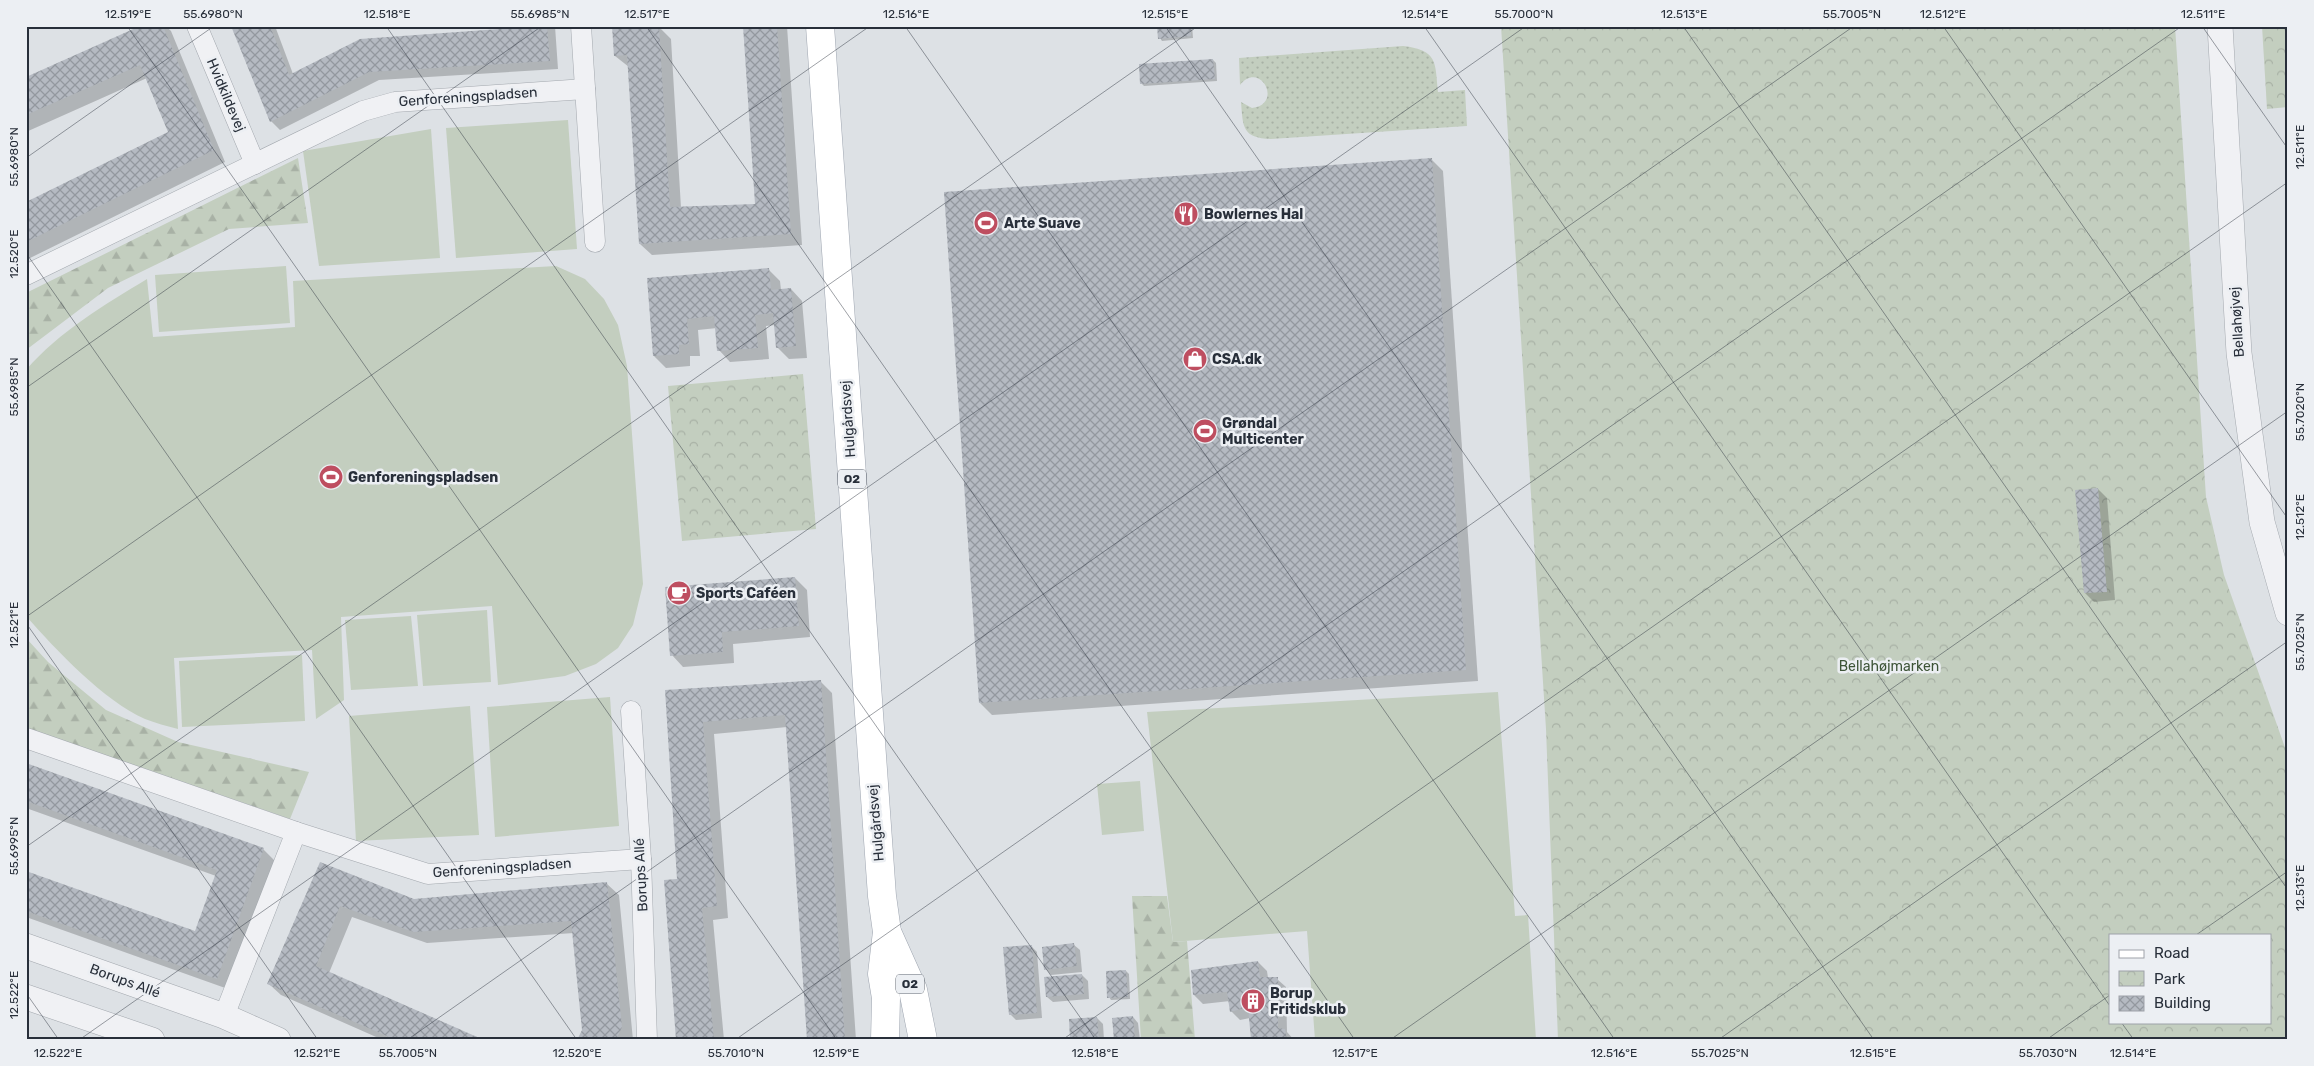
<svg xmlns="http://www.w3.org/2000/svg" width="2314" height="1066" font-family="Rubik,sans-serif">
<defs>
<pattern id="grass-dots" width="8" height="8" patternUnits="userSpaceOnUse" patternTransform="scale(1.25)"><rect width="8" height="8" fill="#c3cebf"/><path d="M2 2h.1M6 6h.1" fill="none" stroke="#a8b1a5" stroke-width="1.8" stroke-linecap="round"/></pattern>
<pattern id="forest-firs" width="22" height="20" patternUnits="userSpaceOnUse" patternTransform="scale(1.25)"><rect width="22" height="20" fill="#c3cebf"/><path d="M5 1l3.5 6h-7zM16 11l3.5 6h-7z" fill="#a8b1a5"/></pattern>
<pattern id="park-crowns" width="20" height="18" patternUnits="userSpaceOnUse" patternTransform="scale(1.25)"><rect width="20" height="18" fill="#c3cebf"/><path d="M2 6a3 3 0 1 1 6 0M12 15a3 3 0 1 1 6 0" fill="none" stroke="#a8b1a5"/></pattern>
<pattern id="building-cross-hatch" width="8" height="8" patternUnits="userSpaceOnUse" patternTransform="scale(1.25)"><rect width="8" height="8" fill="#b5bac2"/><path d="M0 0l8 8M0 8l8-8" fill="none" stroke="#93989f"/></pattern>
</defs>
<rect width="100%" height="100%" fill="#dde1e5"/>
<path fill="url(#grass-dots)" d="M 1403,46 C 1438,50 1435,62 1438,92 L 1465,90 L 1467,126 L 1271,139 C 1242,138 1243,127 1241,102 L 1252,108 C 1284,104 1260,60 1240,85 L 1239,58 Z"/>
<g fill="url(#forest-firs)">
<polygon points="298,158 308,223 229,229 108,288 26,350 26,293"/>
<polygon points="26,638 48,662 106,710 178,742 309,772 290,819 26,728"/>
<polygon points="1132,896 1167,896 1173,942 1187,941 1195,1040 1141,1040"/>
</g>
<g fill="url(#park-crowns)" fill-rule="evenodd">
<path d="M 1501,26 L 2175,26 L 2206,497 L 2224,575 L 2288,756 L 2288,1040 L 1558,1040 L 1546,729 ZM 2110,935 L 2270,935 L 2270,1022 L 2110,1022 Z"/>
<polygon points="2262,26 2288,26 2288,107 2267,109"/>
<polygon points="803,374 816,529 682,541 668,386"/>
</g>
<g fill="#c3cebf">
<polygon points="568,120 577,249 456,258 446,128"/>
<polygon points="431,129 440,258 319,266 303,151"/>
<polygon points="286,266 290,323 159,332 155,275"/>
<path d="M 556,266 L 585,279 L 604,299 L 618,325 L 627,366 L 643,584 L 633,625 L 618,648 L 596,664 L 565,676 L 498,685 L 492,606 L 341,617 L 344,700 L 316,719 L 312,650 L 174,658 L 178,729 C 167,726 155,723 145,719 C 104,701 56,650 26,616 L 26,370 C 60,331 104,305 147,279 L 153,337 L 295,327 L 293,281 Z"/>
<polygon points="487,610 491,682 423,686 417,615"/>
<polygon points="411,616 418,686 351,690 345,620"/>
<polygon points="302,655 305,721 182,727 179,661"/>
<polygon points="1498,692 1515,916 1528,915 1536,1040 1315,1040 1307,931 1173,942 1147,712"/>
<polygon points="610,697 619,826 495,837 487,707"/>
<polygon points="470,706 479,835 356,841 349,716"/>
<polygon points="1140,781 1144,831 1102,835 1097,784"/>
</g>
<g fill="#0003">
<polygon points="143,26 166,26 171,31 225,162 26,260 26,203 170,132 147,78 26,132 26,78"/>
<polygon points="233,26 275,26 293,74 513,30 513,26 555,26 558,69 379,80 280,130 271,121"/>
<polygon points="744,26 787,26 802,245 652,255 640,244 629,67 615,56 659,27 671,39 681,208 756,206"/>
<polygon points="1158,26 1192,26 1193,38 1162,41 1160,38"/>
<polygon points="1213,60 1216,63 1217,81 1144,86 1141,83"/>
<polygon points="1431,159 1443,171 1478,681 992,715 980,703"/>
<polygon points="769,270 780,281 781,290 791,289 802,301 807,358 789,359 777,347 775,325 766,326 769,359 730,362 719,350 717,328 698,330 700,356 690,356 690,366 666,368 654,356 648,279"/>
<polygon points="2098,489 2107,498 2115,600 2094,602 2085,593"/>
<polygon points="795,578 807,590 810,637 733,644 734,663 683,667 672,655"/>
<polygon points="820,681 832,693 856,1040 808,1040 787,727 714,734 728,918 713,920 724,1040 678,1040 679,880 666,691"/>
<polygon points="26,765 263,849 275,861 228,989 26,917 26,872 195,933 216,876 26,808"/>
<polygon points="321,864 414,900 607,884 619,895 633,1040 578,1040 583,1030 574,933 427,943 352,917 329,973 481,1040 383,1040 281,995 269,984"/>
<polygon points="1074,945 1080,950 1082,972 1051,975 1046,969"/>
<polygon points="1031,946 1037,952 1042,1018 1016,1020 1010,1014"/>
<polygon points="1258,962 1267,971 1268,978 1277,979 1286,987 1287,1032 1294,1040 1252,1040 1250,1018 1240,1020 1232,1012 1230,1001 1203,1004 1194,995"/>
<polygon points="1126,971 1129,974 1130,999 1111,1000 1109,997"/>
<polygon points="1082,975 1088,981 1089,999 1053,1002 1047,997"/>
<polygon points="1133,1017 1138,1023 1140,1040 1115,1040"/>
<polygon points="1097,1018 1103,1024 1104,1040 1071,1040"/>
</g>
<g fill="url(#building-cross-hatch)">
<polygon points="140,26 163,26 214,150 26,242 26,202 168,132 140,65 26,115 26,77"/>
<polygon points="231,26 270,26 289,75 360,39 512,28 512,26 547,26 550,61 369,72 270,122"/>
<polygon points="612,26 659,26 670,207 755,204 743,26 777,26 791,234 639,244 627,55 614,56"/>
<polygon points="1157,26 1191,26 1191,36 1158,39"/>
<polygon points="1213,59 1215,79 1140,84 1139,64"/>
<polygon points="1432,158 1466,670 979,703 944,192"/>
<polygon points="769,268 771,290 791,288 796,346 776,348 773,313 755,315 758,348 717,351 714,316 687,319 689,344 679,345 679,354 653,356 647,278"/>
<polygon points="2098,488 2107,592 2084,593 2075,490"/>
<polygon points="795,577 799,626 722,632 723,652 670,656 665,587"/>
<polygon points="821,680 845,1040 807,1040 785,715 703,722 717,906 702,908 714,1040 676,1040 664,880 677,879 665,690"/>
<polygon points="26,763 264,848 217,979 26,911 26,871 195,931 217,870 26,801"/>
<polygon points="320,862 414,899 607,882 622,1027 616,1040 577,1040 582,1030 571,921 414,932 340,906 316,966 484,1040 396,1040 267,984"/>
<polygon points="1074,943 1077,966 1044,970 1042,947"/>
<polygon points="1032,945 1037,1013 1009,1015 1003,947"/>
<polygon points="1258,961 1260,977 1278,977 1278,1028 1285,1029 1287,1040 1251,1040 1248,1007 1230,1012 1227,992 1193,995 1191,970"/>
<polygon points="1126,970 1128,997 1107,998 1106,971"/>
<polygon points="1082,974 1084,994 1046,997 1044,977"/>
<polygon points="1133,1016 1135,1040 1114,1040 1112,1018"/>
<polygon points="1097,1017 1099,1040 1070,1040 1069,1019"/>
</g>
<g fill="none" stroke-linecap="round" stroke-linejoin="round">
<defs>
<g id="minor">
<polyline points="197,26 255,164"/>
<polyline points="581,26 595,242"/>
<polyline points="26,275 363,111 395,102 585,89"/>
<polyline points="631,711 641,859 647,1040"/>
<polyline points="26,738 296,832 428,874 641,859"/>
<polyline points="224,1016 296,832"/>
</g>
<g id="tertiary">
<polyline points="2220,26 2239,353 2262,522 2288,613"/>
<polyline points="26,946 224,1016 278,1040"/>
<polyline points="26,997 152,1040"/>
</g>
<g id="primary">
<polyline points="820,26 882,896 887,932 913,990 923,1040"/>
<polyline points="885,1040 886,998 882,974 887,932"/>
</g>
</defs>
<use href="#minor" stroke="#a3a8ae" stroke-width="21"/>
<use href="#tertiary" stroke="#a3a8ae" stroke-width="26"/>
<use href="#primary" stroke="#9ea5b0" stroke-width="29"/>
<use href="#minor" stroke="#f0f1f4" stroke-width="20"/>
<use href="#tertiary" stroke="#f0f1f4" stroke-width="25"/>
<use href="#primary" stroke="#fff" stroke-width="28"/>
</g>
<path fill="none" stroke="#282f3a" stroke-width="1" stroke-opacity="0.45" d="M 127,26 L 837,1040M 386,26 L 1096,1040M 646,26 L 1355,1040M 905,26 L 1615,1040M 1165,26 L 1874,1040M 1424,26 L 2110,1006M 1683,26 L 2288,890M 1943,26 L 2288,519M 2202,26 L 2288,149M 26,158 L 214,26M 26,253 L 577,1040M 26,388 L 542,26M 26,617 L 870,26M 26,623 L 318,1040M 26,847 L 1198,26M 2196,935 L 2288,871M 26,993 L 59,1040M 2121,1022 L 2134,1040M 79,1040 L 1526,26M 407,1040 L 1854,26M 735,1040 L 2182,26M 1062,1040 L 2288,182M 1390,1040 L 2288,411M 1718,1040 L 2288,641M 2046,1040 L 2110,995"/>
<defs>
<symbol id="restaurant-disc" viewBox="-11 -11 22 22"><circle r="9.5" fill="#be4e60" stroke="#eceff3"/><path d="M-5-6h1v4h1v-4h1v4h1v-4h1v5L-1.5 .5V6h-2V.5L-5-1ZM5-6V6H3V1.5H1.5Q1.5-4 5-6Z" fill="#fff"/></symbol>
<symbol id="stadium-disc" viewBox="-11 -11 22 22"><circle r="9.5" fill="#be4e60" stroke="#eceff3"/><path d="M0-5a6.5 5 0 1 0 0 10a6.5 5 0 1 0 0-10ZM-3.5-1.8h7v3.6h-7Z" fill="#fff"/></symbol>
<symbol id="shop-disc" viewBox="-11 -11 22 22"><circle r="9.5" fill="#be4e60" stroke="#eceff3"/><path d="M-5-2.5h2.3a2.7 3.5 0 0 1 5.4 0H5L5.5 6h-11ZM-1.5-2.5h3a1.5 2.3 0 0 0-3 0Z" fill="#fff"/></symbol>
<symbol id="cafe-disc" viewBox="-11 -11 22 22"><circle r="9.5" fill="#be4e60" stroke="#eceff3"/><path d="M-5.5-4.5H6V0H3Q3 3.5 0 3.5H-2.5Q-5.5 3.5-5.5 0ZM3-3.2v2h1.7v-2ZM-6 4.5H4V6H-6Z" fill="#fff"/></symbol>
<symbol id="building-disc" viewBox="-11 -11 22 22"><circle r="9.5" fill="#be4e60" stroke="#eceff3"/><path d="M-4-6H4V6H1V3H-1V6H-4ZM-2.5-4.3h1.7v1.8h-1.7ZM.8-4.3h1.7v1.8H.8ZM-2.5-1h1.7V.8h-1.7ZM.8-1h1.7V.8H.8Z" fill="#fff"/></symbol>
</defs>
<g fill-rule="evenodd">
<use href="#restaurant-disc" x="1172" y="200" width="28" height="28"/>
<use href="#stadium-disc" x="972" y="209" width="28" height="28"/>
<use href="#shop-disc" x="1181" y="345" width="28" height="28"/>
<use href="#stadium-disc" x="1191" y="417" width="28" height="28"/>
<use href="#stadium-disc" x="317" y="463" width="28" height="28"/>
<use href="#cafe-disc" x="665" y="579" width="28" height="28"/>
<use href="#building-disc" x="1239" y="987" width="28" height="28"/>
</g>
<g text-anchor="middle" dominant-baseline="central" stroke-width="5" stroke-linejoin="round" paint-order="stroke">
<g fill="#eceff3" stroke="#636972" stroke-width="1">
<rect x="838" y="469.5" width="28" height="19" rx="4"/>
<rect x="896" y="974.5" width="28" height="19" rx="4"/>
</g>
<g font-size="12" font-weight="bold" fill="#282f3a">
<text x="852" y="479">O2</text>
<text x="910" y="984">O2</text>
</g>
<g font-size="14" fill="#282f3a" stroke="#eceff3">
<text transform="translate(226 95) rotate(67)">Hvidkildevej</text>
<text transform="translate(468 97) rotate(-4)">Genforeningspladsen</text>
<text transform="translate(2237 322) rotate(-94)">Bellahøjvej</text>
<text transform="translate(848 419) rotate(-94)">Hulgårdsvej</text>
<text transform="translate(876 823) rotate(-95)">Hulgårdsvej</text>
<text transform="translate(502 868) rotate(-4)">Genforeningspladsen</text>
<text transform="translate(641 875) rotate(-93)">Borups Allé</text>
<text transform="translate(125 981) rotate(20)">Borups Allé</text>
</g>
<g font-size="14" font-weight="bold" fill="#282f3a" stroke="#eceff3" text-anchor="start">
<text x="1204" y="214">Bowlernes Hal</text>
<text x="1004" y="223">Arte Suave</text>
<text x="1212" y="359">CSA.dk</text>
<text x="1222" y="423">Grøndal<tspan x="1222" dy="16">Multicenter</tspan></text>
<text x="348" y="477">Genforeningspladsen</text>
<text x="696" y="593">Sports Caféen</text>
<text x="1270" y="993">Borup<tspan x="1270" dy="16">Fritidsklub</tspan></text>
</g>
<g font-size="14" fill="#3d5437" stroke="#eceff3">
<text x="1889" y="666">Bellahøjmarken</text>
</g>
</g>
<rect width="2314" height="1066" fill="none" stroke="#eceff3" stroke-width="55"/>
<rect x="2109" y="934" width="162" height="90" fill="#eceff3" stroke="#9ea2a9"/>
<rect x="2119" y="950" width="25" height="8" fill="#ffffff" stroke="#9ea2a9"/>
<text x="2154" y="958" font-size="15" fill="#282f3a">Road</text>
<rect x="2119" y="971" width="25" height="15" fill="url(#park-crowns)" stroke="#9ea2a9"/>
<text x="2154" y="984" font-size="15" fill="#282f3a">Park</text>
<rect x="2119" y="996" width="25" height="15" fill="url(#building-cross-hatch)" stroke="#9ea2a9"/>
<text x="2154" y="1008" font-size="15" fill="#282f3a">Building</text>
<rect x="28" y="28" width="2258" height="1010" fill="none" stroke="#282f3a" stroke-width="2"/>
<g font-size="12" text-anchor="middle" fill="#282f3a">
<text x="128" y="18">12.519°E</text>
<text x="213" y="18">55.6980°N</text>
<text x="387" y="18">12.518°E</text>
<text x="540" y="18">55.6985°N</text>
<text x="647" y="18">12.517°E</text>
<text x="906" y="18">12.516°E</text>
<text x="1165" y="18">12.515°E</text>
<text x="1425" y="18">12.514°E</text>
<text x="1524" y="18">55.7000°N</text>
<text x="1684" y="18">12.513°E</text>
<text x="1852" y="18">55.7005°N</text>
<text x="1943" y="18">12.512°E</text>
<text x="2203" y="18">12.511°E</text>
<text transform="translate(2300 147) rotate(-90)" y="4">12.511°E</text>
<text transform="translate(14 157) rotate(-90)" y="4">55.6980°N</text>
<text transform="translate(14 254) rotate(-90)" y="4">12.520°E</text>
<text transform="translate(14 387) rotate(-90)" y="4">55.6985°N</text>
<text transform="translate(2300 412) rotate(-90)" y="4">55.7020°N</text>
<text transform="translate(2300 517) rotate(-90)" y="4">12.512°E</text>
<text transform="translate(14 625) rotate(-90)" y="4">12.521°E</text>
<text transform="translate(2300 642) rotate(-90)" y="4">55.7025°N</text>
<text transform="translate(14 846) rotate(-90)" y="4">55.6995°N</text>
<text transform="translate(2300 888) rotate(-90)" y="4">12.513°E</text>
<text transform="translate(14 995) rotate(-90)" y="4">12.522°E</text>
<text x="58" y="1057">12.522°E</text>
<text x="317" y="1057">12.521°E</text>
<text x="408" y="1057">55.7005°N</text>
<text x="577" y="1057">12.520°E</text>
<text x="736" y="1057">55.7010°N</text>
<text x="836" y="1057">12.519°E</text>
<text x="1095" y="1057">12.518°E</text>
<text x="1355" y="1057">12.517°E</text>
<text x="1614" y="1057">12.516°E</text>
<text x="1720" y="1057">55.7025°N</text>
<text x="1873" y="1057">12.515°E</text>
<text x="2048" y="1057">55.7030°N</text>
<text x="2133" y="1057">12.514°E</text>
</g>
</svg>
